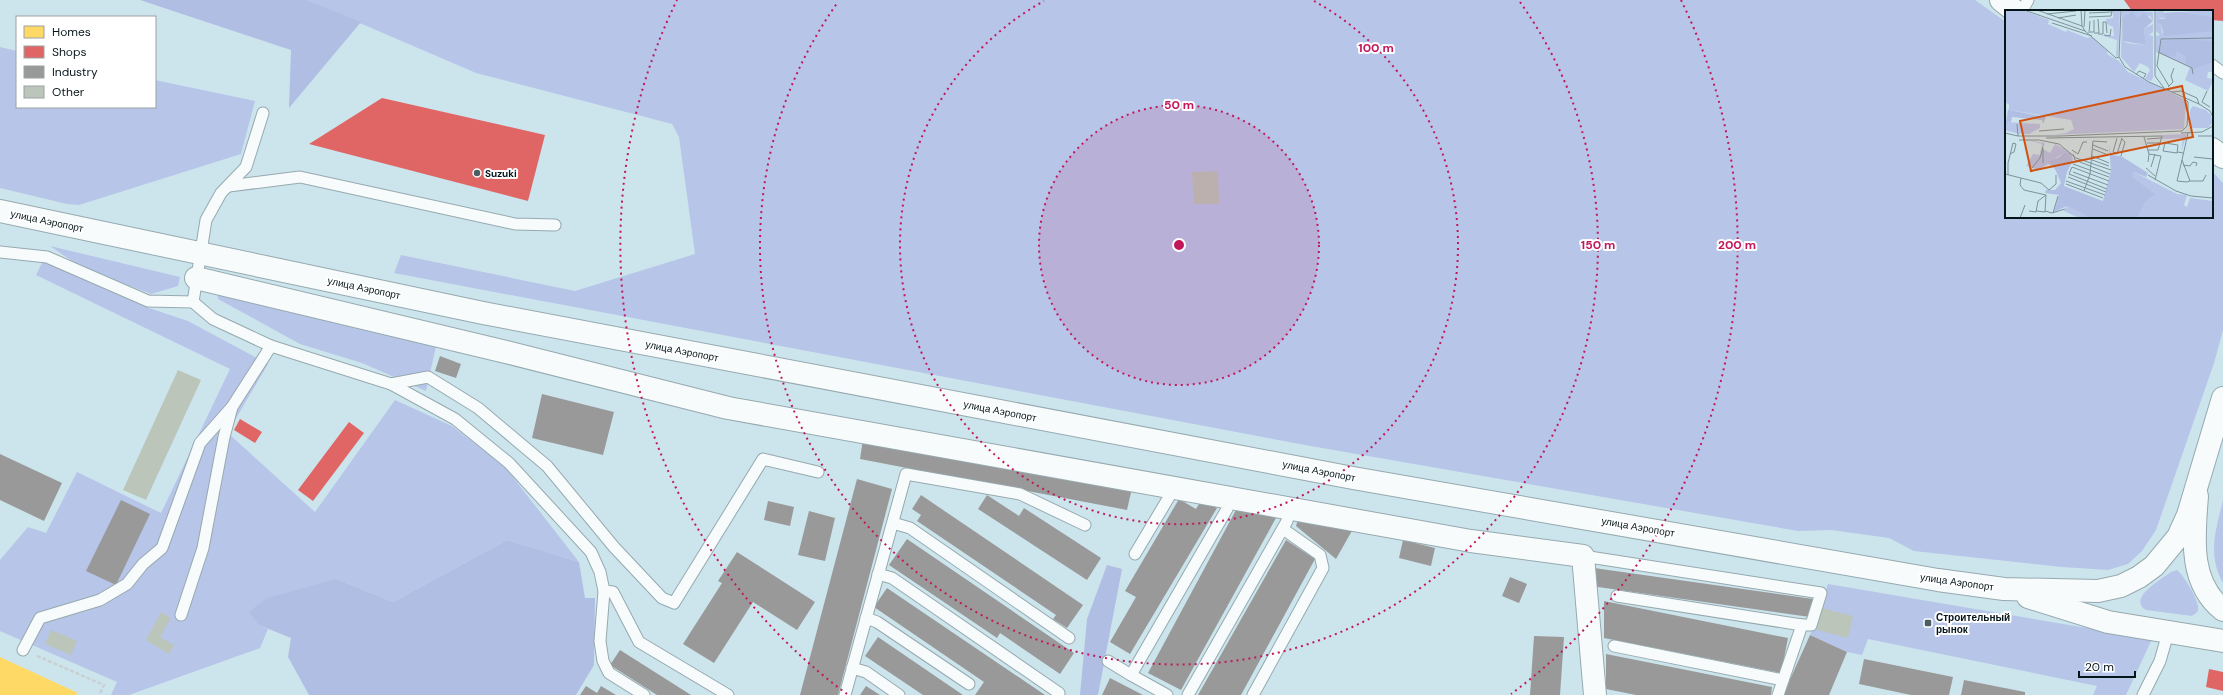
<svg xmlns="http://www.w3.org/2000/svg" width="2223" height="695" font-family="'DM Sans',sans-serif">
<rect width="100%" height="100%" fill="#cce5ed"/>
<g fill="#b7c5e9">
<polygon points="306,0 1975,0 2006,22 2006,217 2212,217 2212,171 2223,183 2223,330 2214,363 2156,530 2142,551 2128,564 2108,570 2062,567 1914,551 1889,538 1831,530 1798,531 1305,445 394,273 401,255 575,291 695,254 679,137 672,124 476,73"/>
<polygon points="0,47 17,51 17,107 155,107 155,80 255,101 241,154 79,205 67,204 0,188"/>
<polygon points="50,246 180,277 178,286 151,294 81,267"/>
<polygon points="43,261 149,308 188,321 268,364 235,420 230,435 315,512 395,400 452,426 505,467 579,562 507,540 393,602 337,579 259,625 268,629 260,648 129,695 111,695 117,682 0,631 0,560 28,527 46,533 77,472 161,513 230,369 36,275"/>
<polygon points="217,288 437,342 426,391 362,363 300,344 218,299"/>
<path d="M 2223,500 L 2223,583 C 2207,554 2216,530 2223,500 Z"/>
<path d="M 2177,570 C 2183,574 2200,602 2198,609 C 2198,613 2194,614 2192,616 L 2146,610 C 2127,598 2162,579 2171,572 Z"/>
<polygon points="1828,584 2152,639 2126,695 2093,695 2097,686 1868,639 1862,655 1847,652 1810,635"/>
</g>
<g fill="#b0bee4">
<polygon points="140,0 306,0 361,22 289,108 291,50"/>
<polygon points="507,540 579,562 585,598 595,598 594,665 576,695 309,695 288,657 291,638 259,625 249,612 267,598 337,579 393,602"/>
<polygon points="1107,565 1122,569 1098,695 1080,695 1087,619"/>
</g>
<polygon fill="#ffd966" points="0,657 78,693 76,695 0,695"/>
<g fill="#e06666">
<polygon points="2124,0 2223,0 2223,21 2212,20 2212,11 2132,11"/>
<polygon points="382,98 545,135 528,201 309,144"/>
<polygon points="240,419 262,432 255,443 234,430"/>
<polygon points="349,422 364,433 313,501 298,490"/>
<polygon points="2209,669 2223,672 2223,691 2206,687"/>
</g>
<g fill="#999">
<polygon points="440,356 461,364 456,378 435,371"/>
<polygon points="542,394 614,412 603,455 532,438"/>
<polygon points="863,439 1132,488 1127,510 860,459"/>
<polygon points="0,454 62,483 44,521 0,500"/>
<polygon points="857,479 892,489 838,695 800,695"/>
<polygon points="921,495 1083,605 1067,628 1053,619 1056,615 917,521 921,515 912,509"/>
<polygon points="987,495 1019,516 1024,508 1101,558 1087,580 978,509"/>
<polygon points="1179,499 1196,509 1202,499 1217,508 1130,654 1110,642 1136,597 1125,591"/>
<polygon points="121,500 150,514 116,585 86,571"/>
<polygon points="768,501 794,507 790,526 764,520"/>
<polygon points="1237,508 1276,518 1181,690 1148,673"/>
<polygon points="809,511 835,518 825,561 798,555"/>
<polygon points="1298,519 1353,529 1336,559 1296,526"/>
<polygon points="907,539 1074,653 1060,674 1000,633 997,638 889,565"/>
<polygon points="1286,540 1315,559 1241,695 1198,695"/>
<polygon points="1403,540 1435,548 1431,566 1399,558"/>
<polygon points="737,552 815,602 797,630 753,602 714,663 683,644 722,583 718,581"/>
<polygon points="1594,568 1813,599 1810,617 1591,586"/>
<polygon points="1510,577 1527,584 1519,603 1502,596"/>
<polygon points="887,588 1045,695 975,695 984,682 874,607"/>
<polygon points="1604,601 1788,638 1781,673 1604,638"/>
<polygon points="1810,635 1847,652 1829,695 1783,695"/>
<polygon points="1534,636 1564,637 1560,695 1530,695"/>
<polygon points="878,637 963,695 923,695 865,656"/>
<polygon points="620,650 691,695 657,695 610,665"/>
<polygon points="1606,654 1772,687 1771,695 1636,695 1606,689"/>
<polygon points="1864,659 1953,677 1949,695 1911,695 1859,684"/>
<polygon points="1110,678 1143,695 1102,695"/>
<polygon points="1964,680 2025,692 2025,695 1961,695"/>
<polygon points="586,686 597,693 601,686 616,695 580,695"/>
<polygon points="866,686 880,695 860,695"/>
</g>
<g fill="#bbc5ba">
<polygon points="1218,171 1219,204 1194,204 1192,172"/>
<polygon points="178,370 201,380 146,500 123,490"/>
<polygon points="1822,608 1853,616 1848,638 1817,630"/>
<polygon points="161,612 171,618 160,637 174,645 169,654 146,640"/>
<polygon points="51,630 77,641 71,655 45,644"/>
</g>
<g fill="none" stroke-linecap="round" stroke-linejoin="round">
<defs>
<g id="lane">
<polyline points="2022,11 2028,0"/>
<polyline points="2212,65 2223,73"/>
<polyline points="229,186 300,177 515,224 555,225"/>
<polyline points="0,252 47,257 148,301 193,302 213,319 271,346 391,384 455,419 509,463 591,552 600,572 604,591 600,641 603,661 609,673 644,695"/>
<polyline points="193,302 206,220 221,193 246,167 263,113"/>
<polyline points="391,384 428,377 478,408 547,466 614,547 662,598 674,603 763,459 818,472"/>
<polyline points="893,523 910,528 1069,638"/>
<polyline points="1135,554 1169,497 1170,487"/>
<polyline points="1583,556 1821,593 1811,625 1802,625 1778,695"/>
<polyline points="878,574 892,578 1059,693"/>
<polyline points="604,591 613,592 639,642 728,695"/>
<polyline points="1617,596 1802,625"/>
<polyline points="181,615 203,548 224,437 232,407 271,346"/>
<polyline points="866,618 877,622 969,684"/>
<polyline points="1614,646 1783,680"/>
<polyline points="23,650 40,618 100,600 127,584 143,564 162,548 200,443 232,407"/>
<polyline points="1108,661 1131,675"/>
<polyline points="852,668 866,672 899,695"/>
<polyline points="845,695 906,474 1020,494 1085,525"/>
<polyline points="1167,695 1131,675 1227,509 1229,497"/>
<polyline points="1188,695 1287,521 1290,508"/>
<polyline points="1253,695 1323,568 1320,555 1283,529"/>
<polyline points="2143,695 2160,661 2168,633"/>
</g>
<polyline id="street" points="196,278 506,352 728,408 1471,541 1583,556 1595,695"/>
<path id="secondary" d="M 2197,496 C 2194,536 2188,582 2223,610"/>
<g id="primary">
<polyline points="2001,0 2015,11"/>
<polyline points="2212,149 2223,157"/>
<polyline points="0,211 483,313 1353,478 1938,580 2004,589 2098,591 2121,586 2139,577 2154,566 2178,537 2188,515 2223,398"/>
<polyline points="2028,597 2108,622 2223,641"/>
</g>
</defs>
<use href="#lane" stroke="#96a9af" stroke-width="13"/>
<use href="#street" stroke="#96a9af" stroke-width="24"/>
<use href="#secondary" stroke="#96a9af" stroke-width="24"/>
<use href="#primary" stroke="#96a9af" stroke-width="24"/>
<polyline stroke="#c9d0d2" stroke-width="2.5" stroke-dasharray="4 2" stroke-linecap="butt" points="37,656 104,685 99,695"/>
<use href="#lane" stroke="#f7fbfc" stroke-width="11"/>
<use href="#street" stroke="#f7fbfc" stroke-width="22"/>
<use href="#secondary" stroke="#f7fbfc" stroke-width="22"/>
<use href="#primary" stroke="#f7fbfc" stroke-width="22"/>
</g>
<circle cx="1179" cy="245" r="140" fill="#c2185b" fill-opacity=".12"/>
<g fill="none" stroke="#c2185b" stroke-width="2" stroke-dasharray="2 4">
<circle cx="1179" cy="245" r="140"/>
<path d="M1314 1A279 279 0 1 1 1044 1"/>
<path d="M1520 2A419 419 0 1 1 838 2"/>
<path d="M847 694A558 558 0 0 1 677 0M1681 0A558 558 0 0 1 1511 694"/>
</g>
<g fill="#4b5e64" stroke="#fff" stroke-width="1.5">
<circle cx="477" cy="173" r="4"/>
<rect x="1924" y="619" width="8" height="8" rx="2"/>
</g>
<g text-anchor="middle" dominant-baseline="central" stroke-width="4" stroke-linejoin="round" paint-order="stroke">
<g font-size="10" font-weight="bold" fill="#05161b" stroke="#fff" text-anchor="start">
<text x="485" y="173">Suzuki</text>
<text x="1936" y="617">Строительный<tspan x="1936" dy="12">рынок</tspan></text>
</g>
<g font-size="10" fill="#05161b" stroke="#fff">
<text transform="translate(47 221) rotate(12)">улица Аэропорт</text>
<text transform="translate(364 288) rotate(12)">улица Аэропорт</text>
<text transform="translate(682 351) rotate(11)">улица Аэропорт</text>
<text transform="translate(1000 411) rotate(11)">улица Аэропорт</text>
<text transform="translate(1319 471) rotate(11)">улица Аэропорт</text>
<text transform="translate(1638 527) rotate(10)">улица Аэропорт</text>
<text transform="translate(1957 582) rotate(8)">улица Аэропорт</text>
</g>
</g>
<g transform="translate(2005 10)">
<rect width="208" height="208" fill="#cce5ed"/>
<path d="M 0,0 L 17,0 L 44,10 L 43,14 L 61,22 L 62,20 L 82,28 L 87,27 L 103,42 L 102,44 L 114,51 L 123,62 L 179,89 L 181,92 L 179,119 L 48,125 L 61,123 L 69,119 L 66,110 L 4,100 L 4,94 L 0,93 ZM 108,0 L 115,0 L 113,45 L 111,47 L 112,30 L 95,25 L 109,26 L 108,17 L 102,14 L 101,9 L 108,8 ZM 117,0 L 148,2 L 148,11 L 145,6 L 132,9 L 128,2 L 117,8 L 118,31 L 122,33 L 141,35 L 139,19 L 148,14 L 148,22 L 144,25 L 148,26 L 148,68 L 146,71 L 140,69 L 145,60 L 143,57 L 135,53 L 129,62 L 116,47 ZM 158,0 L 159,3 L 208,0 L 208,7 L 159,3 L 161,9 L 155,8 L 152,13 L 156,13 L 157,23 L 208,20 L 208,62 L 203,62 L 202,68 L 208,69 L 208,71 L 203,81 L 180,70 L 185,57 L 151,42 L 151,26 L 155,25 L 151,21 L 151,2 ZM 188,96 L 201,100 L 206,105 L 207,113 L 203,118 L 185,118 L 185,100 ZM 1,112 L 35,114 L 35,118 L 24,124 L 14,124 L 0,120 ZM 182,124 L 176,142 L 178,128 L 157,129 L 157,125 ZM 22,130 L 40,133 L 38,139 L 45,143 L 50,134 L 66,143 L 60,142 L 34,160 L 21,156 L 28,144 L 35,145 L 37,134 ZM 129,162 L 172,184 L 182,185 L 179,195 L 182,197 L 185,188 L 208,191 L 208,208 L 133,208 L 141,191 L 127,167 ZM 62,196 L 85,208 L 74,208 L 59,201 Z" fill="#b7c5e9"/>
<path d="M 128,1 L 132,8 L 139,3 L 148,11 L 139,19 L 141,35 L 118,31 L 117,8 ZM 173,2 L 208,7 L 208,21 L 159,26 L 156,14 L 152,13 L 153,9 L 161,9 L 158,3 ZM 175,29 L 208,31 L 208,52 L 189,59 L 180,53 L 181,47 L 172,41 L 169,48 L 168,45 L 164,47 L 154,42 L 157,31 ZM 3,99 L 4,100 L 41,107 L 38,114 L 37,110 L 7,107 L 6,112 L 1,112 ZM 104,135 L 106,145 L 116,146 L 143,163 L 141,167 L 129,162 L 127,167 L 150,184 L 141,191 L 133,208 L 85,208 L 62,196 L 49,202 L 54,185 L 40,183 L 41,180 L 50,180 L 56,173 L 50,159 L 42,152 L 53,148 L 60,142 L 66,143 L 68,150 L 62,162 L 59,176 L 98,191 L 106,161 Z" fill="#b0bee4"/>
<path fill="none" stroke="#7c9299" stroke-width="1" d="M 19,0 L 80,21 L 111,48 L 114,47M 32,0 L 77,16 L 80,21M 76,0 L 77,16M 116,0 L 114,47 L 120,57 L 144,72 L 194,94 L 205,101 L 208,107M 150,0 L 150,66 L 159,78M 84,3 L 107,2 L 107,0M 42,4 L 71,1M 84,7 L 106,6 L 107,2M 53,8 L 71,5M 47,13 L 87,26M 79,17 L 80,0M 85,22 L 89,22 L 89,10M 84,23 L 85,11M 89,23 L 94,23 L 93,9M 93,24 L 98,24 L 98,12 L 101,12 L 102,23M 99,25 L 105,26 L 106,19M 153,42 L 187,58 L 188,64M 131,65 L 134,61 L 141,64 L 138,69M 164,76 L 152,56 L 156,29 L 208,28M 163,77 L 168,72 L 166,66 L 169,58M 202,81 L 197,92 L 205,97M 167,82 L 176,81 L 192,88 L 194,94M 12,114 L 13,126M 34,121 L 59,119M 0,123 L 13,126 L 55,126 L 177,121 L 182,116 L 183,101 L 183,92 L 179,88M 176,123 L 197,122 L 208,116M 193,126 L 208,126M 139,127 L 144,144 L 143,152M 41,128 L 157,126 L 153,140 L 143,140M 112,128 L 108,142 L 112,144 L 117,128M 142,129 L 156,128M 14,130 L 34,130 L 54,134 L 71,148 L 106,160M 142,133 L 155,133M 88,135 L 103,141M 88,139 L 103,145M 67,140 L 73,144 L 78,132 L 82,132M 172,143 L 173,135 L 160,133 L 158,141 L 172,143 L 173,142 L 178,143M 68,144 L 70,150 L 105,164M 144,144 L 156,146 L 150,170M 87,146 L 104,153M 116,146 L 120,132 L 117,129M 189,147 L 208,149M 87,150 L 104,156M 177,150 L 172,171 L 182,172 L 185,171 L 177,150 L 183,123M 38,153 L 38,139M 68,154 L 104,167M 178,155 L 185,156 L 188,152 L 192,153 L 191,156M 146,157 L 150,144M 27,158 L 35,148 L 38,137M 141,158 L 150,166M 68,162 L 103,175M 0,164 L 36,173 L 44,180 L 51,174 L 51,165M 3,165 L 3,153 L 8,133 L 11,134 L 9,142 L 5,144M 143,165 L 171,181 L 186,186 L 208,188M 63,167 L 101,182M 16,168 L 15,175 L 19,180 L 41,185 L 33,191 L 31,202 L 24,201M 61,171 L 100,185M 185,171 L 198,171 L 201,165M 61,174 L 98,188M 102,179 L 64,164 L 67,157 L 104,171M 79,181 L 85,164 L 88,131 L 102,132M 31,201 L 40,202 L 41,185M 40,201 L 47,203 L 60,199M 48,203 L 53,186M 15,208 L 20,195"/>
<path fill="#d1520e" fill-opacity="0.15" stroke="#d1520e" stroke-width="2" d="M 177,76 L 188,127 L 26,161 L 15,111 Z"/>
<rect width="208" height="208" fill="none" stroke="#05161b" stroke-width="2"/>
</g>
<circle cx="1179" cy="245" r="6" fill="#c2185b" stroke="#fff" stroke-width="2"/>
<g font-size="12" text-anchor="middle" font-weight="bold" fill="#c2185b" stroke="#fff" stroke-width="4" stroke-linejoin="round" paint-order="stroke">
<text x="1376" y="52">100 m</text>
<text x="1179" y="109">50 m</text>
<text x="1598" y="249">150 m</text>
<text x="1737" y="249">200 m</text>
</g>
<rect x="16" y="16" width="140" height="92" fill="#ffffff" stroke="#9ba2a4"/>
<rect x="24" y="26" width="20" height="12" fill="#ffd966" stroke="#9ba2a4"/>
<text x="52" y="36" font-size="12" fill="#05161b">Homes</text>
<rect x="24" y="46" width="20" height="12" fill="#e06666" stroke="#9ba2a4"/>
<text x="52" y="56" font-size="12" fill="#05161b">Shops</text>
<rect x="24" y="66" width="20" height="12" fill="#999999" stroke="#9ba2a4"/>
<text x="52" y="76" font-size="12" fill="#05161b">Industry</text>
<rect x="24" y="86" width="20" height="12" fill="#bbc5ba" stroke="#9ba2a4"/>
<text x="52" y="96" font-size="12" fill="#05161b">Other</text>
<path d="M2079 671v6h56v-6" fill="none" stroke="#05161b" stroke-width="2"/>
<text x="2085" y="671" font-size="12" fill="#05161b" stroke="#ffffff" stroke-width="3" paint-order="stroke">20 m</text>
</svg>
